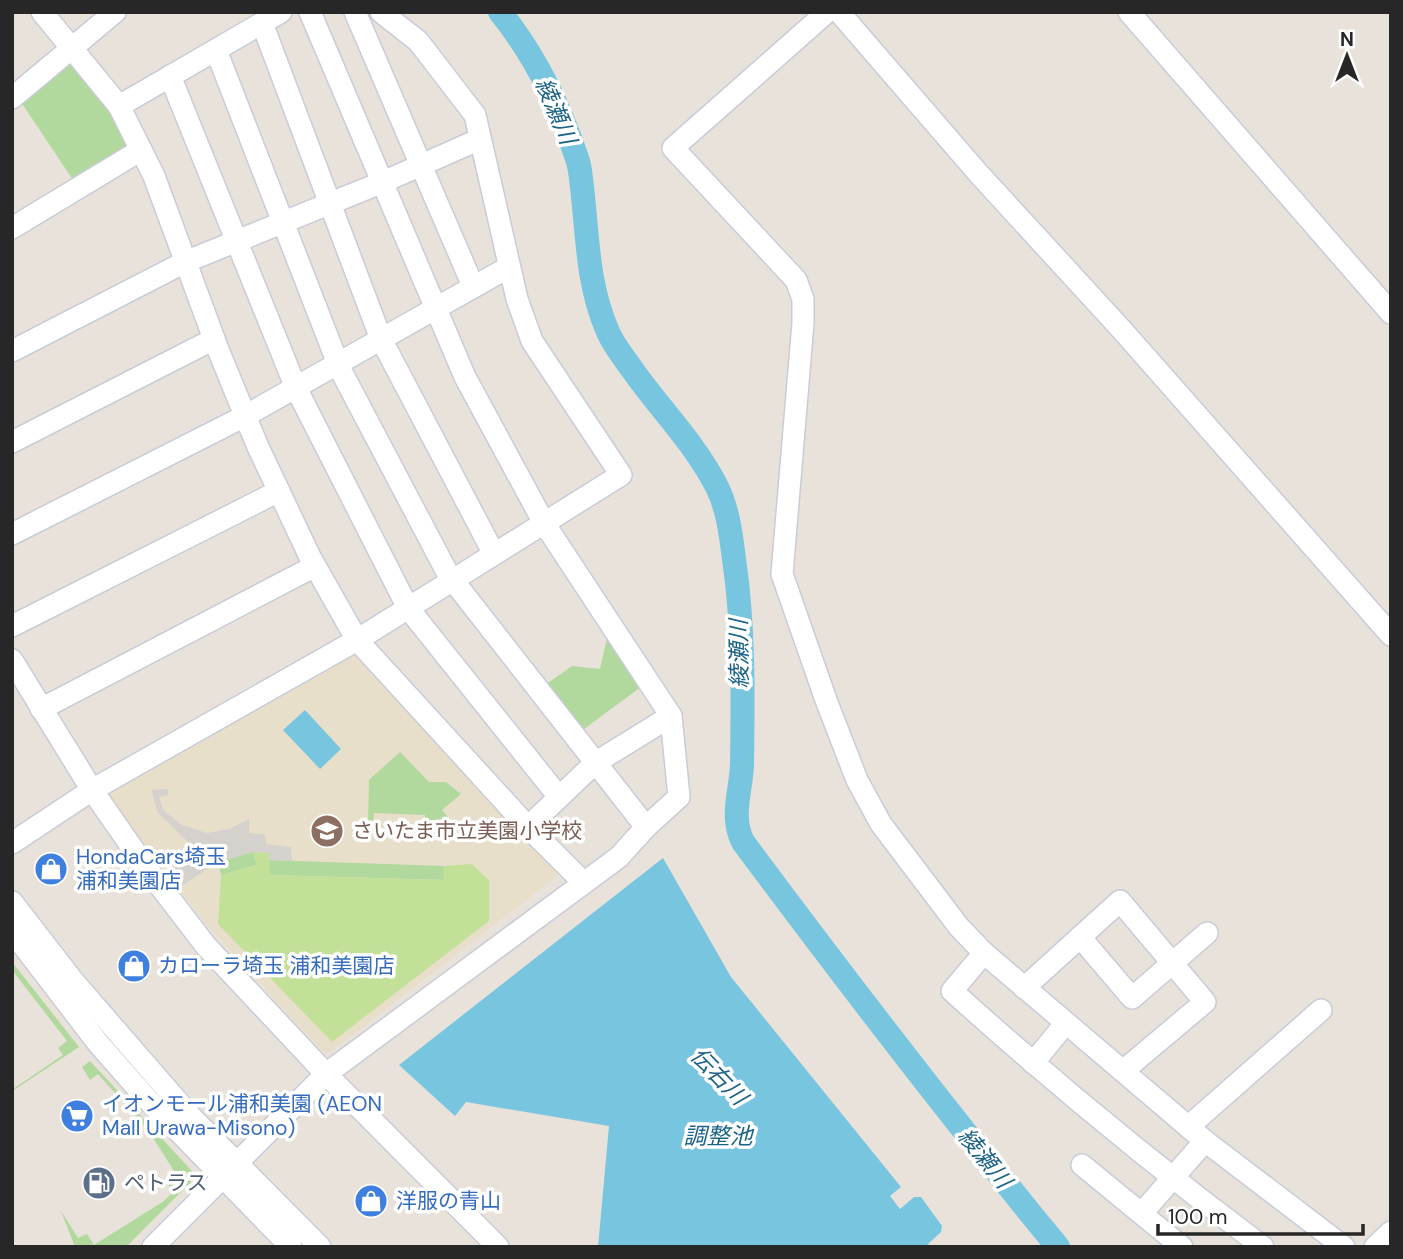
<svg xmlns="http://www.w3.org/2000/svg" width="1403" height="1259" font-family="'DM Sans','Noto Sans JP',sans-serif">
<rect width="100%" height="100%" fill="#e8e2db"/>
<polygon fill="#e8dfcb" points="350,650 556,870 557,876 331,1052 324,1053 205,923 105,792"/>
<g fill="#b2d99d">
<polygon points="67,63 75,63 112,111 129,149 75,183 21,102"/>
<polygon points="608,634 641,687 580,732 545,685 572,666 600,669"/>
<polygon points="400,752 429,782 446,782 461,794 442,810 450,819 441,828 425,828 425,815 374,813 373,826 368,826 369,780"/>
<polygon points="253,852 257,865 221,875 218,862"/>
<polygon points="269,860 444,866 444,880 269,875"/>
<polygon points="12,962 79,1047 14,1090 13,1089 63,1055 58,1048 67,1041 12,970"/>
<polygon points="90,1061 192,1171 191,1182 126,1247 75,1247 61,1211 78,1238 87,1234 94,1245 164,1201 173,1192 169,1187 168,1180 176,1174 148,1130 98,1074 90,1080 82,1067"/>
</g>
<polygon fill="#c3e099" points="253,852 269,853 270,875 443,880 444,866 472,864 489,880 489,921 332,1042 218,924 221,875 257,865"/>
<polygon fill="#d5d2cd" points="168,789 168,795 159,797 164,811 182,825 207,833 229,829 249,819 249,833 265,834 266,844 291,847 292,861 269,860 269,853 253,852 218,862 183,885 168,864 191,845 158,813 151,790"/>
<g fill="#78c5df">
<polygon points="305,710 341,749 320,769 283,730"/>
<polygon points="663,858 731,977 901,1187 890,1196 900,1209 914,1197 921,1197 942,1226 941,1232 928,1244 930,1247 598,1247 609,1126 466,1102 455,1116 399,1065"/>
</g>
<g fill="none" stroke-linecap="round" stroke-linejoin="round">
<path stroke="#78c5df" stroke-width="24" d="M 500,12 C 531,50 554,95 571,141 C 574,151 579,161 580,171 C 588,226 585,280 608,332 C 614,346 625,359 634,372 C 661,410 696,445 717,487 C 728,509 731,535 734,559 C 744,627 743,697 742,765 C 741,792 730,816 743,842 C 845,979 949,1115 1058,1247"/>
<defs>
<g id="minor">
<polyline points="42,12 119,106"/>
<polyline points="281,12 119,106 154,176 217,347 258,447 310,557 357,640 528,827 584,883"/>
<polyline points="310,12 465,377 544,523 671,716 679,797 646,827"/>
<polyline points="355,12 473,286"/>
<polyline points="827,12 673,148 796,280 803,299 803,323 782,574 826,700 857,780 881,824 959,927 984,953 1205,1141 1344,1247"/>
<polyline points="839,12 978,173 1122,330 1391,635"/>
<polyline points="1129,12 1391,313"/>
<polyline points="262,23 381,339 494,554"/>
<polyline points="170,76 296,388 408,608 559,797"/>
<polyline points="12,98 115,12"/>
<polyline points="12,228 141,150"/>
<polyline points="12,351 185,262 383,182 480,139"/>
<polyline points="12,442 214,339"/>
<polyline points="12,534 245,416 509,267"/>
<polyline points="12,626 279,491"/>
<polyline points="12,660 92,790 147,869 206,946 326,1074 498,1247"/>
<polyline points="41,709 315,566"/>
<polyline points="528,827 595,763 671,716"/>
<polyline points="12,843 92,790 357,640 621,475 532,341 517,299 475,115 418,41 381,12"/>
<polyline points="12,902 74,982 192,1118 320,1247"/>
<polyline points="12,931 97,1042 147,1099 291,1247"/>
<polyline points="1080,937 1132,998 1207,933"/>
<path d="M 984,953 L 952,991 C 1052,1081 1155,1166 1263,1247"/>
<polyline points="1024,988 1120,901 1205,1002 1123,1071"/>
<polyline points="1033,1063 1065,1024"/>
<polyline points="1188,1127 1321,1010"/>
<polyline points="1082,1165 1182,1247"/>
<polyline points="1142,1213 1205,1141"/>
<polyline points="153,1247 326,1074 619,857 646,827 448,574 340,369 216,50"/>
<polyline points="1375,1247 1391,1232"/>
</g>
</defs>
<use href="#minor" stroke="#c9ccd8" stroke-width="24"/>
<use href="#minor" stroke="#fff" stroke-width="21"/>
</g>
<defs>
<symbol id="school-disc" viewBox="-11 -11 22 22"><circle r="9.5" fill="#8d6e63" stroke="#fff"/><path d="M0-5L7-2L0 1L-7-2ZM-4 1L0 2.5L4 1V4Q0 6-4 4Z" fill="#fff"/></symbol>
<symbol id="shop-disc" viewBox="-11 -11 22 22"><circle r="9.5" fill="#3f7fe0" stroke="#fff"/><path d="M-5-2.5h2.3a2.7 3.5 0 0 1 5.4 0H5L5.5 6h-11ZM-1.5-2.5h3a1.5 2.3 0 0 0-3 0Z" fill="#fff"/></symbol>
<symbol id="supermarket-disc" viewBox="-11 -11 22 22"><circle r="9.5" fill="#3f7fe0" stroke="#fff"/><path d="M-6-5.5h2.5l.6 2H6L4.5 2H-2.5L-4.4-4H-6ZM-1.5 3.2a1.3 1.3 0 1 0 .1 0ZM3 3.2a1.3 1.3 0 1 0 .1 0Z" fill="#fff"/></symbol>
<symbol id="fuel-disc" viewBox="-11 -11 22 22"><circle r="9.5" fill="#5c6f8a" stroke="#fff"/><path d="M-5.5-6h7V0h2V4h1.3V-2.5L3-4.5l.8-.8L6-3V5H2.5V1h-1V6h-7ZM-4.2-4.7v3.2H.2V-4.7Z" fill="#fff"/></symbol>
</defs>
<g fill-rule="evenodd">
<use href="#school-disc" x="308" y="812" width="38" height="38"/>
<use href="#shop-disc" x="32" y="850" width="38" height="38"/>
<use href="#shop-disc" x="115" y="947" width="38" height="38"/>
<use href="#supermarket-disc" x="58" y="1097" width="38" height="38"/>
<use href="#fuel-disc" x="80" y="1164" width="38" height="38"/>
<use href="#shop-disc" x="352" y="1182" width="38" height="38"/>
</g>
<g text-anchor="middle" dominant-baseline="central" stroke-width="7" stroke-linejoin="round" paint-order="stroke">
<g font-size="21" fill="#785e54" stroke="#fff" text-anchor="start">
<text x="352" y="831">さいたま市立美園小学校</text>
</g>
<g font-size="21" fill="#366cbe" stroke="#fff" text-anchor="start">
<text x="76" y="857">HondaCars埼玉<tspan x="76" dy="24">浦和美園店</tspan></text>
<text x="158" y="966">カローラ埼玉 浦和美園店</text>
<text x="102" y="1104">イオンモール浦和美園 (AEON<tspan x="102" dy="24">Mall Urawa-Misono)</tspan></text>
<text x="396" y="1201">洋服の青山</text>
</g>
<g font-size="21" fill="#4e5e75" stroke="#fff" text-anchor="start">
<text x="124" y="1183">ペトラス</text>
</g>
<g font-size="23" font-style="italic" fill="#1c6387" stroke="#fff">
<text transform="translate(556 111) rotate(67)">綾瀬川</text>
<text transform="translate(739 654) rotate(-91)">綾瀬川</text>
<text transform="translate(719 1076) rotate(46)">伝右川</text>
<text x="718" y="1136">調整池</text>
<text transform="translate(985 1158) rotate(51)">綾瀬川</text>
</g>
</g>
<rect width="1403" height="1259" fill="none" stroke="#272727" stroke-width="28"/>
<g transform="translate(1347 56)" stroke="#ffffff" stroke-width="5" paint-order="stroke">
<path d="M0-5L12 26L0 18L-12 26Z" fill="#272727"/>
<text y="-10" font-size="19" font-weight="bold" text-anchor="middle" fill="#272727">N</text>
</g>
<path d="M1158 1224v10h205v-10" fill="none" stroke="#272727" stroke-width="3.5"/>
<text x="1168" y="1224" font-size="21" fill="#272727" stroke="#ffffff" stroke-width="5" paint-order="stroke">100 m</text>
</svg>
